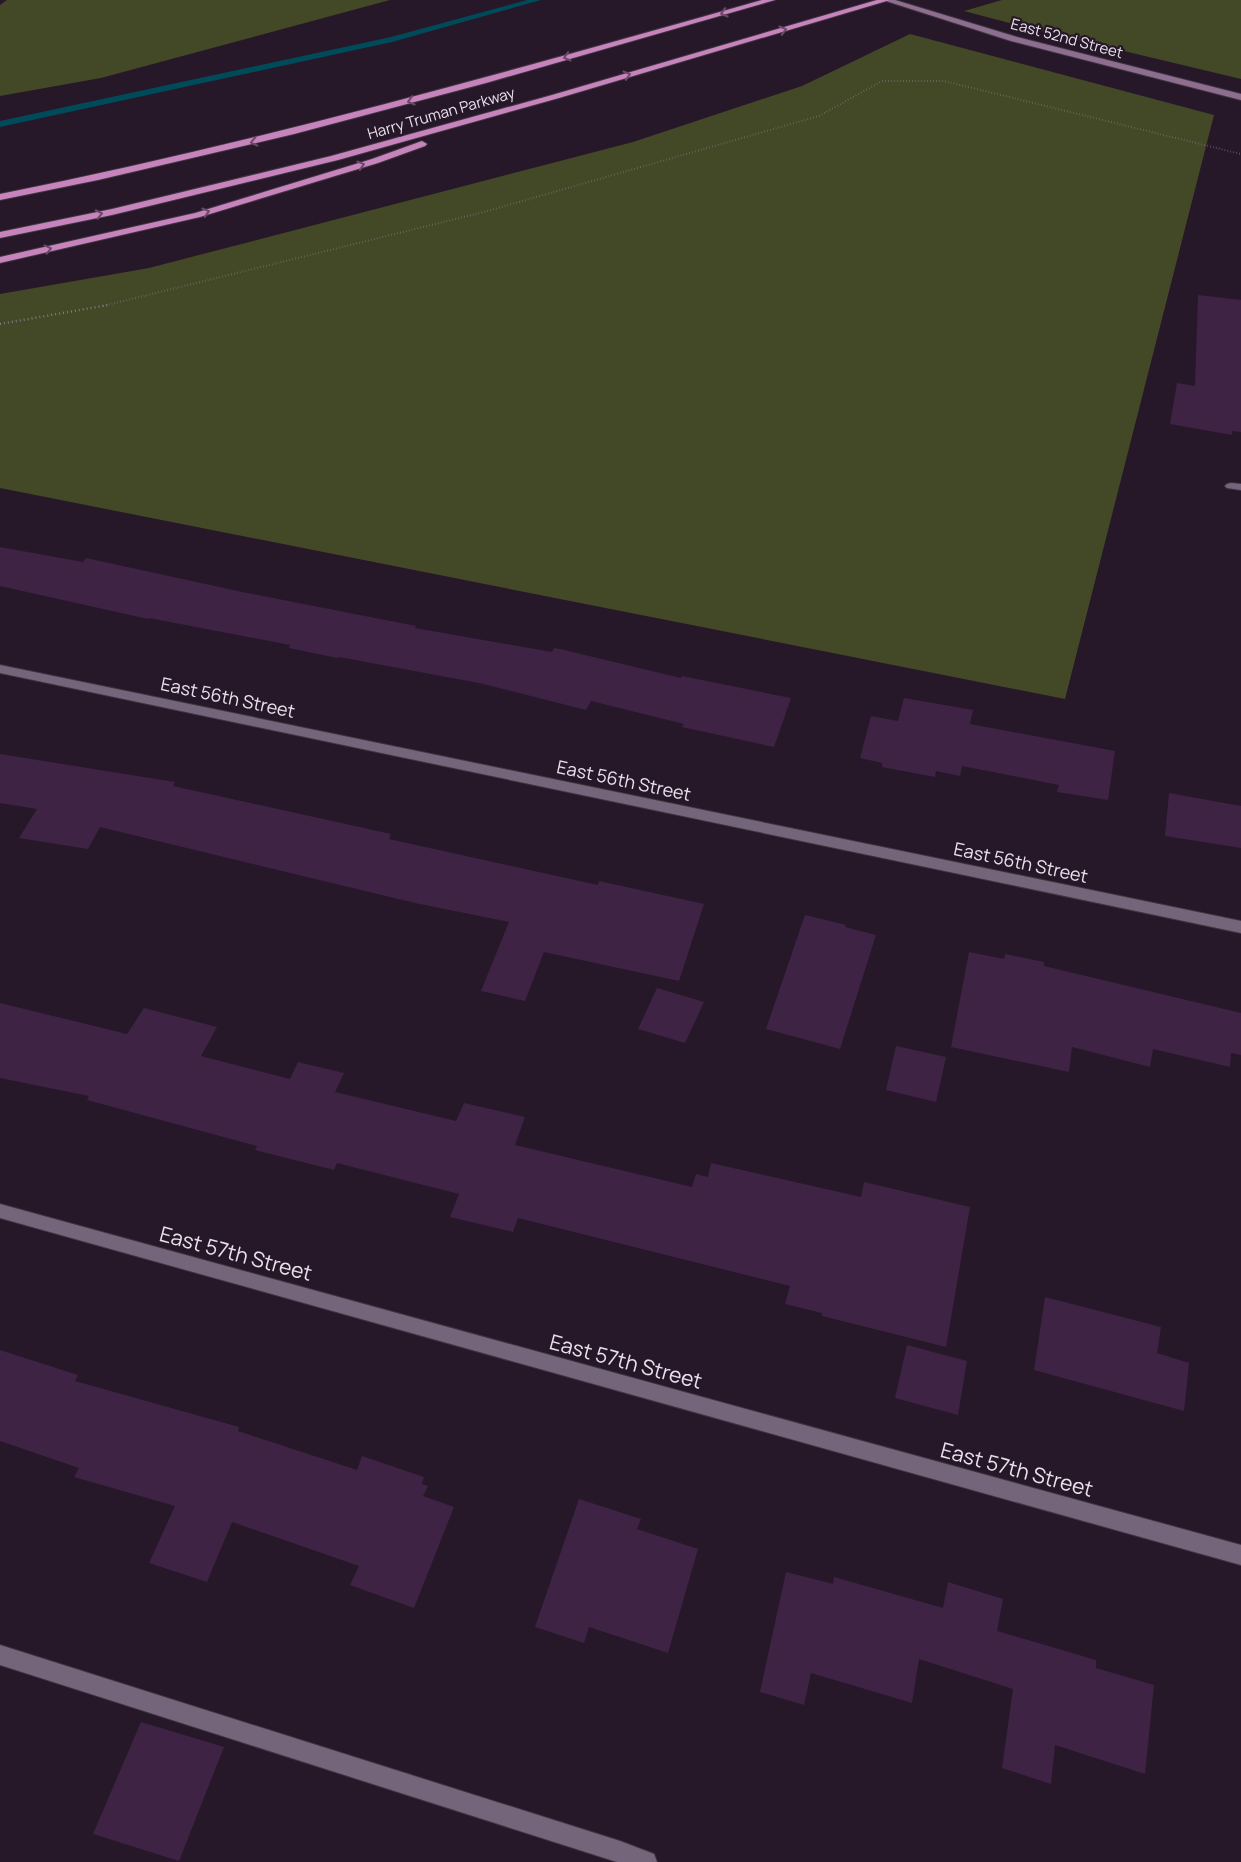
<svg xmlns="http://www.w3.org/2000/svg" width="1241" height="1862" font-family="Manrope,sans-serif">
<rect width="100%" height="100%" fill="#261829"/>
<g fill="#434826">
<polygon points="7,0 390,0 101,78 0,96 0,5"/>
<polygon points="1002,0 1241,0 1241,79 1036,30 964,11"/>
<polygon points="910,34 1214,115 1065,699 0,488 0,294 149,268 633,142 802,86"/>
</g>
<g fill="none" stroke-linecap="round" stroke-linejoin="round">
<polygon fill="#004b59" fill-rule="evenodd" points="527,0 541,0 392,42 0,127 0,121 391,37"/>
</g>
<g fill="#3e2345">
<polygon points="1198,295 1241,300 1241,432 1232,431 1232,435 1170,424 1177,383 1195,386"/>
<polygon points="0,547 83,562 86,558 247,593 416,626 415,628 552,652 554,648 560,649 681,678 682,676 791,698 774,747 682,727 684,724 591,701 586,710 479,683 339,657 337,658 289,648 290,645 149,618 148,619 0,586"/>
<polygon points="904,698 973,710 970,724 1115,751 1108,800 1057,792 1059,785 962,766 960,776 936,771 935,777 882,767 882,763 860,758 871,716 898,721"/>
<polygon points="0,754 175,782 173,786 391,834 389,839 598,885 599,881 704,904 679,981 544,952 525,1001 481,991 509,922 415,903 100,827 88,849 19,838 37,809 0,803"/>
<polygon points="1169,793 1241,806 1241,848 1165,836"/>
<polygon points="805,915 846,925 845,927 876,935 840,1049 766,1029"/>
<polygon points="969,952 1004,959 1005,954 1044,962 1044,966 1241,1013 1241,1055 1231,1053 1230,1067 1153,1049 1150,1067 1072,1047 1069,1072 951,1047"/>
<polygon points="657,988 704,1002 685,1043 638,1029"/>
<polygon points="0,1003 127,1034 144,1008 217,1027 201,1056 290,1079 298,1062 344,1073 335,1092 456,1121 464,1103 525,1117 515,1145 692,1187 696,1174 708,1177 711,1163 861,1197 864,1182 970,1207 946,1347 822,1316 822,1313 785,1304 790,1286 518,1218 513,1232 450,1217 459,1194 337,1163 334,1170 255,1150 257,1146 87,1100 89,1096 0,1078"/>
<polygon points="896,1046 946,1057 936,1102 886,1090"/>
<polygon points="1045,1297 1161,1327 1157,1353 1189,1363 1184,1411 1034,1370"/>
<polygon points="907,1345 967,1361 958,1415 895,1398"/>
<polygon points="0,1350 78,1375 75,1381 239,1427 238,1431 357,1470 362,1456 424,1477 422,1484 428,1486 423,1496 454,1507 414,1608 350,1585 359,1566 232,1522 207,1582 149,1563 175,1506 74,1477 79,1468 0,1441"/>
<polygon points="579,1499 641,1519 637,1529 698,1549 668,1653 589,1627 584,1643 535,1627"/>
<polygon points="786,1572 833,1584 834,1577 943,1608 948,1582 1003,1599 997,1631 1096,1660 1096,1668 1154,1685 1145,1774 1055,1745 1051,1784 1002,1768 1013,1689 919,1659 912,1703 811,1673 804,1705 760,1692"/>
<polygon points="141,1722 224,1747 179,1861 93,1834"/>
</g>
<g fill="none" stroke-linecap="round" stroke-linejoin="round">
<defs>
<g id="minor">
<polygon points="1231,483 1241,484 1241,490 1227,488 1225,486 1227,484"/>
<polygon points="0,665 1241,921 1241,933 0,673"/>
<polygon points="0,1204 1241,1545 1241,1565 0,1218"/>
<polygon points="0,1645 620,1841 654,1854 657,1862 617,1862 0,1665"/>
</g>
<polygon id="secondary" points="883,0 895,0 1017,37 1241,94 1241,100 1011,41"/>
<g id="motorway">
<path d="M 762,0 L 775,0 L 486,83 L 294,134 L 98,180 L 0,200 L 0,194 C 258,143 510,71 762,0 Z"/>
<polygon points="877,0 890,0 559,98 338,160 112,215 0,238 0,232 112,209 331,156 552,95"/>
<polygon points="422,141 427,144 425,146 378,163 200,217 0,263 0,257 195,213 372,159"/>
</g>
</defs>
<use href="#minor" stroke="#3f3542" stroke-width="2"/>
<use href="#secondary" stroke="#3f3542" stroke-width="2"/>
<use href="#motorway" stroke="#3f3542" stroke-width="2"/>
<polyline stroke="#847887" stroke-width="2" stroke-dasharray="0.5 2.5" stroke-linecap="butt" points="103,306 484,212 819,116 882,81 944,81 1241,154"/>
<polyline stroke="#847887" stroke-width="2.5" stroke-dasharray="1 3" stroke-linecap="butt" points="0,324 108,305"/>
<use href="#minor" fill="#75657a" fill-rule="evenodd"/>
<use href="#secondary" fill="#8e6e8e" fill-rule="evenodd"/>
<use href="#motorway" fill="#c783bb" fill-rule="evenodd"/>
</g>
<defs><path id="oneway-chevron" d="M-2-3.5L2.5 0L-2 3.5" fill="none" stroke-width="1.6" stroke-linecap="round" stroke-linejoin="round" transform="scale(1.25)"/></defs>
<g stroke="#6e486b">
<use href="#oneway-chevron" transform="translate(724 13) rotate(164)"/>
<use href="#oneway-chevron" transform="translate(783 30) rotate(-16)"/>
<use href="#oneway-chevron" transform="translate(567 57) rotate(164)"/>
<use href="#oneway-chevron" transform="translate(627 75) rotate(-16)"/>
<use href="#oneway-chevron" transform="translate(411 101) rotate(164)"/>
<use href="#oneway-chevron" transform="translate(254 142) rotate(167)"/>
<use href="#oneway-chevron" transform="translate(361 165) rotate(-17)"/>
<use href="#oneway-chevron" transform="translate(206 212) rotate(-17)"/>
<use href="#oneway-chevron" transform="translate(99 214) rotate(-12)"/>
<use href="#oneway-chevron" transform="translate(48 249) rotate(-13)"/>
</g>
<g text-anchor="middle" dominant-baseline="central" stroke-width="4.5" stroke-linejoin="round" paint-order="stroke">
<g font-size="15" fill="#eae1ed" stroke="#261829">
<text transform="translate(1067 38) rotate(15)">East 52nd Street</text>
<text transform="translate(441 113) rotate(-16)">Harry Truman Parkway</text>
</g>
<g font-size="18" fill="#eae1ed" stroke="#261829">
<text transform="translate(228 697) rotate(12)">East 56th Street</text>
<text transform="translate(624 780) rotate(12)">East 56th Street</text>
<text transform="translate(1021 862) rotate(12)">East 56th Street</text>
</g>
<g font-size="21" fill="#eae1ed" stroke="#261829">
<text transform="translate(236 1253) rotate(15)">East 57th Street</text>
<text transform="translate(626 1361) rotate(15)">East 57th Street</text>
<text transform="translate(1017 1469) rotate(15)">East 57th Street</text>
</g>
</g>
</svg>
